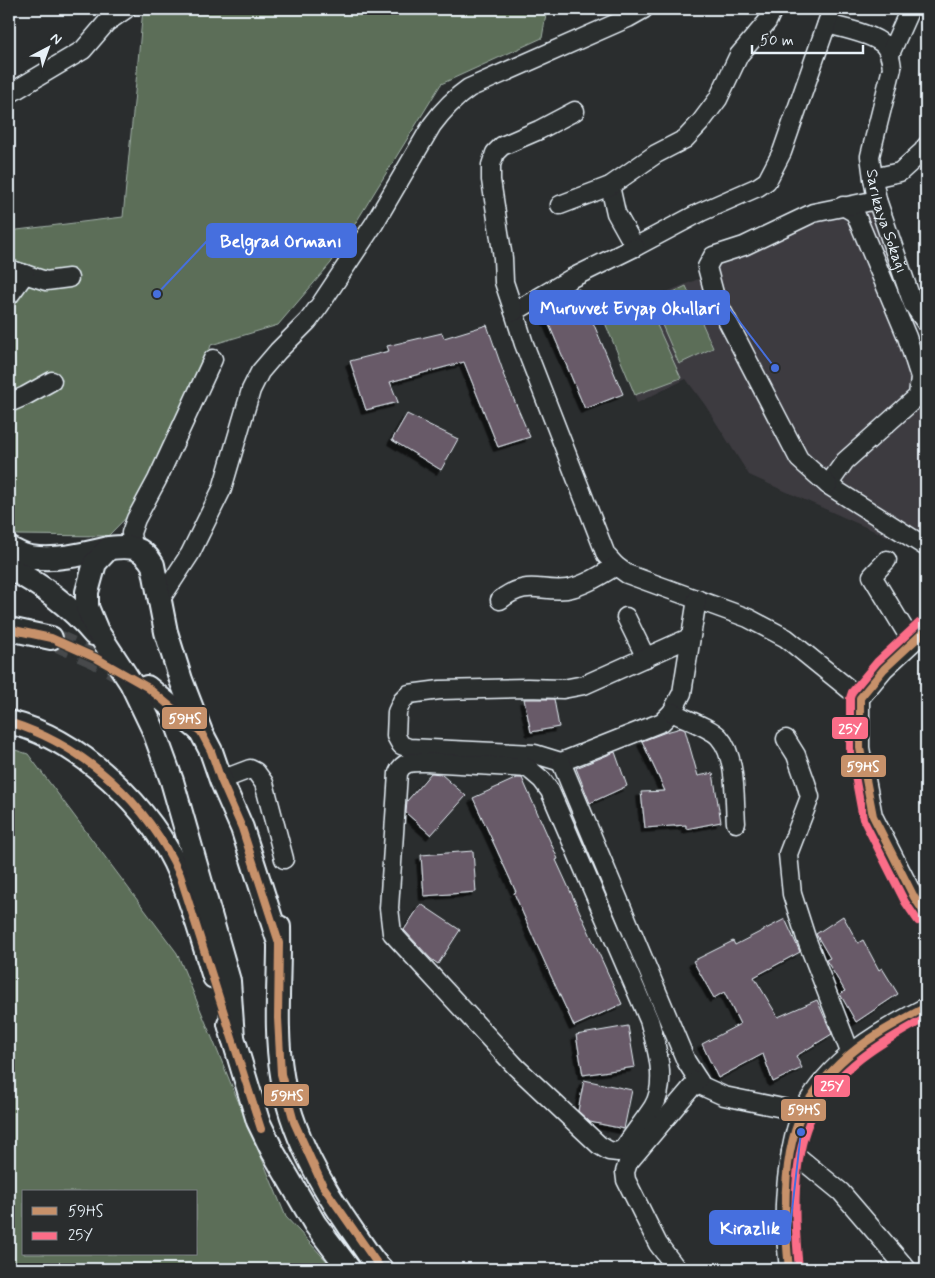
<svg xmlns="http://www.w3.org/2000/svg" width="935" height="1278" font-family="Mynerve,sans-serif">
<defs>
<filter id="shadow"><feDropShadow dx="-4.5" dy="4.5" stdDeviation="0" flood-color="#0009"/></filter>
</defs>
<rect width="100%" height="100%" fill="#2a2d2e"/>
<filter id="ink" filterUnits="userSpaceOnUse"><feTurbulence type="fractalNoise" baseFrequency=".02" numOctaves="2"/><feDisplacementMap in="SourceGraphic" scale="10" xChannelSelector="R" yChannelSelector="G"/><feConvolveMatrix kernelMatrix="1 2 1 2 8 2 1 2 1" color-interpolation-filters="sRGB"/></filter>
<g filter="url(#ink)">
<polygon fill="#3c3a3f" points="863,194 926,357 926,560 910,547 749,475 705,405 686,379 637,403 605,317 703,277 703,256 814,202"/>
<g fill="#5b6e58" stroke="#a2b0a8" fill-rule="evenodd">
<polygon points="143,9 547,9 542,38 441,84 331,263 278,325 211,345 171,472 108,536 17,535 9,531 9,231 123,217"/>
<polygon points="686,286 713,348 679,364 652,302"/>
<polygon points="646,301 681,378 635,395 603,318"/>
<path d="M 9,748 L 28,754 L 177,953 L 286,1217 L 334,1269 L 9,1269 ZM 24,1192 L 196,1192 L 196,1254 L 24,1254 Z"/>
</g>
<g fill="#675a67" stroke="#e8f1f8" filter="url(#shadow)">
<polygon points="579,289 623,394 585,409 542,308 564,295"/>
<polygon points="487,325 504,374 503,374 530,437 498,447 464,362 390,382 398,402 366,410 350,361 389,351 387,346 442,333 444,338"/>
<polygon points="407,414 458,439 441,470 392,440"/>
<polygon points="524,699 554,699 559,727 531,732"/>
<polygon points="681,728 685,730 698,776 713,773 721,822 686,829 686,825 645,828 641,792 665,791 642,741 666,732"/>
<polygon points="615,752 627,786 590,803 576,768"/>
<polygon points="431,773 441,774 466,796 431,835 406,813 407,801"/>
<polygon points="517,778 522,778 558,859 556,860 622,1004 574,1026 535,941 514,893 516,892 473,798"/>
<polygon points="473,851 476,892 424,896 421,855"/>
<polygon points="421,904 460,930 438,964 431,959 404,930"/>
<polygon points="843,916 858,943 863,940 879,970 882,968 898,994 856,1022 840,994 845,991 826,960 830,958 816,934"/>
<polygon points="785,919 800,952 754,977 778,1017 817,1000 832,1034 796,1056 802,1068 773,1082 763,1054 718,1078 702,1044 740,1024 724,992 714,998 693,961 733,941 735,945"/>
<polygon points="628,1026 635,1067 583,1075 576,1035"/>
<polygon points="584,1080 632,1090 624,1129 590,1122 578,1111"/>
</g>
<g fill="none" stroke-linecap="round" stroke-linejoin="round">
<polyline stroke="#464a4c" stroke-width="22" stroke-dasharray="22 11" stroke-linecap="butt" points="51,638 96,658 131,678"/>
<defs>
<g id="minor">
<path id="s1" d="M 827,24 C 842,28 874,34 884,45 C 890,52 891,60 892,68 L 870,156 L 873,178 L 877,200 L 913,304 L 926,323"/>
<polyline points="890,54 910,9"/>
<polyline points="9,94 83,50 107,22 126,9"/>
<polyline points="873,178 900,172 923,151 926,146"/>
<polyline points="610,186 616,213 635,247 701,212 758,187 767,181 782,152 832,9"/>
<polyline points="560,205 610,186 656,154 685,139 700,123 718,99 739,55 767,22 773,9"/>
<polyline points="843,206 855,213 907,337 920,377 918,396 845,461 828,485 926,547"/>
<polyline points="635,247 572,278 514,312 524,344 606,555 616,566 627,574 748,618 786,638 860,698"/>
<polyline points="9,269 46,281 69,278"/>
<polyline points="9,296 25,274"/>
<polyline points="514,312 504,282 503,258 491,180 491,165 495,153 502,146 539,130 575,111"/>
<polyline points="9,403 25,396 52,381"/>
<polyline points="828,485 799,459 715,297 707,267 713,256 744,246 813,213 877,200"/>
<polyline points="133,548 131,533 136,519 157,480 213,359"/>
<polyline points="887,560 872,576 912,642"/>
<path d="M 160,600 L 190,554 L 222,489 L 251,390 L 260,372 L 278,351 L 308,321 L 320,305 L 374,224 L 432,125 C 443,110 453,99 469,88 L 628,18 L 644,9"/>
<path d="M 500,600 C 528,579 538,592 567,589 C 584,586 601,575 616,566"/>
<polyline points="626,617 646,658"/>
<polyline points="926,630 884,669 860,698 860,748 873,816 914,897 926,915"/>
<polyline points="691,637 584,685 563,689 527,688 440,690 409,694 402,701 397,712 396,736 401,745 409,748 535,754 561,762 662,722 672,712 682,693 697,599"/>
<path d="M 672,712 C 683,718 711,728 719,737 C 737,757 734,798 736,823"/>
<polyline points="786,739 796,755 806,783 810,797 788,854 792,894 806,938 850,1052"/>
<path d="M 425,762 L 528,768 L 542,780 L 550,791 L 649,1020 C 656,1044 668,1083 653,1107 C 644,1121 633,1134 624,1148 L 618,1152 L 609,1151 L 599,1145 L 516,1067 L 392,933 L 389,908 L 398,773 C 403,761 413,762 425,762 Z"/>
<polyline points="561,762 686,1061 702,1086 724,1096 802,1112"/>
<polyline points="221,780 250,769 256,772 264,783 284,859"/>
<polyline points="791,1151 841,1192 907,1269"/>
<polyline points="677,1269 658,1244 626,1180 625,1172 628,1163 698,1080"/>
<path d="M 789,1269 C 787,1248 784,1226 785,1204 C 786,1180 792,1132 803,1111 C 829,1060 878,1032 926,1007"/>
</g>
<g id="major">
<path d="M 9,548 C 15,551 23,556 31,557 C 56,561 84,554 109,548"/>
<path d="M 9,568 C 40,584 71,607 94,634"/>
<polyline points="9,629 51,638"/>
<polyline points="147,687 198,729"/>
<path d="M 9,722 C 80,739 152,808 180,875 C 194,908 203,943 214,977"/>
<path d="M 279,927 C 280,976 274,1027 282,1075 C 290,1133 323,1189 356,1236 C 364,1247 371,1260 381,1269"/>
<polyline points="229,1024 258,1121 273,1152 315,1224 349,1269"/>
<path d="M 233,1038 L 229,981 L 172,781 L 153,729 L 131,683 L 97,631 L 87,607 L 87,592 L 95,563 L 109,548 C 130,546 141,545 153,565 L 166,632 L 181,680 L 201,732 L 211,751 L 221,780 L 242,828 L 279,943"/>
</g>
</defs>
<use href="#minor" stroke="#e8f1f8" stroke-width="21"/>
<use href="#major" stroke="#e8f1f8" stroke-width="26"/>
<use href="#minor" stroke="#2a2d2e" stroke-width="18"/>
<use href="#major" stroke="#2a2d2e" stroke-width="22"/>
<defs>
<g id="bus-1">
<polyline points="9,629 51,638 96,658 147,687 201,732 211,751 221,780 242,828 279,943 278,1018 281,1074 294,1122 323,1186 381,1269"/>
<polyline points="926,630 884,669 860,698 860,748 873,816 914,897 926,915"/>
<path d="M 9,722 C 85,746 147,802 180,875 L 261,1129"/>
<path d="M 789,1269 C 784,1222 781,1155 803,1111 C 812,1093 825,1077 840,1063 C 865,1039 896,1023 926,1007"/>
</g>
<g id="bus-2">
<polyline points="918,921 905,902 863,819 850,749 850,698 852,692 877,662 919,623"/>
<path d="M 799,1268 C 794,1222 791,1159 812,1116 C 835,1069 882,1042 926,1018"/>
</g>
</defs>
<use href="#bus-1" stroke="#2a2d2e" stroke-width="11"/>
<use href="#bus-2" stroke="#2a2d2e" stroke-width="11"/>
<use href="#bus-1" stroke="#c7916a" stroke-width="8"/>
<use href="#bus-2" stroke="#fb6d88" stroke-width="8"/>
</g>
</g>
<g text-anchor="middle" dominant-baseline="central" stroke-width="5" stroke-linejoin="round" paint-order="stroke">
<g font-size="16" fill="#e8f1f8" stroke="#2a2d2e">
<text stroke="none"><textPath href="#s1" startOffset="244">Sarıkaya Sokağı</textPath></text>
</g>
</g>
<path fill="none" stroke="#466fde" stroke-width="2" d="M157 294L207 241M775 368L729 308M801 1132L790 1228"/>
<g fill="#466fde" stroke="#2a2d2e" stroke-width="2">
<circle cx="157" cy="294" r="5"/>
<circle cx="775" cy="368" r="5"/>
<circle cx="801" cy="1132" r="5"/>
</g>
<g fill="#466fde" stroke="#466fde" stroke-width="2">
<rect x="207" y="224" width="149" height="33" rx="5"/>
<rect x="530" y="291" width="199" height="33" rx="5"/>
<rect x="710" y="1211" width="80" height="33" rx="5"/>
</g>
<g font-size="18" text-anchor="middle" font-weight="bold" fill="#fff">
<text x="281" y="247">Belgrad Ormanı</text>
<text x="630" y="314">Muruvvet Evyap Okullari</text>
<text x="750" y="1234">Kirazlık</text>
</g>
<g stroke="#2a2d2e" stroke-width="2">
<rect x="161" y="706" width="47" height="24" rx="5" fill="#c7916a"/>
<rect x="831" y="716" width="38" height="24" rx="5" fill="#fb6d88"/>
<rect x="840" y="754" width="47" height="24" rx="5" fill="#c7916a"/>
<rect x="813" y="1074" width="38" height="24" rx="5" fill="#fb6d88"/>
<rect x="263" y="1083" width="47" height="24" rx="5" fill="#c7916a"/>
<rect x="780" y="1098" width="47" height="24" rx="5" fill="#c7916a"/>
</g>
<g font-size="14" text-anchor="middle" font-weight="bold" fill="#fff">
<text x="185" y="723">59HS</text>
<text x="850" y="733">25Y</text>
<text x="863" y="771">59HS</text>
<text x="832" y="1090">25Y</text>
<text x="287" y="1100">59HS</text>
<text x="804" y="1114">59HS</text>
</g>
<rect width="935" height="1278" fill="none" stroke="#2a2d2e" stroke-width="30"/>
<rect x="15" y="15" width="905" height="1248" fill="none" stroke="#e8f1f8" stroke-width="2" filter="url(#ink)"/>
<rect x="22" y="1190" width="175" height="65" fill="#2a2d2e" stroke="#767b7f"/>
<rect x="32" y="1207" width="25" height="8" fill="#c7916a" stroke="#767b7f"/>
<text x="68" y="1216" font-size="15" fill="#e8f1f8">59HS</text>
<rect x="32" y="1232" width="25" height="8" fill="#fb6d88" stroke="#767b7f"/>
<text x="68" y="1240" font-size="15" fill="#e8f1f8">25Y</text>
<g transform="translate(48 48) rotate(41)" stroke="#2a2d2e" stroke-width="4" paint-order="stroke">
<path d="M0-4L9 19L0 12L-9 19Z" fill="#e8f1f8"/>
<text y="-8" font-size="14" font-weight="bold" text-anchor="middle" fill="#e8f1f8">N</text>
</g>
<path d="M752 45v8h111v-8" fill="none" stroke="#e8f1f8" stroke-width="2.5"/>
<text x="760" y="45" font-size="15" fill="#e8f1f8" stroke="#2a2d2e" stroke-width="4" paint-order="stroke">50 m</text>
</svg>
